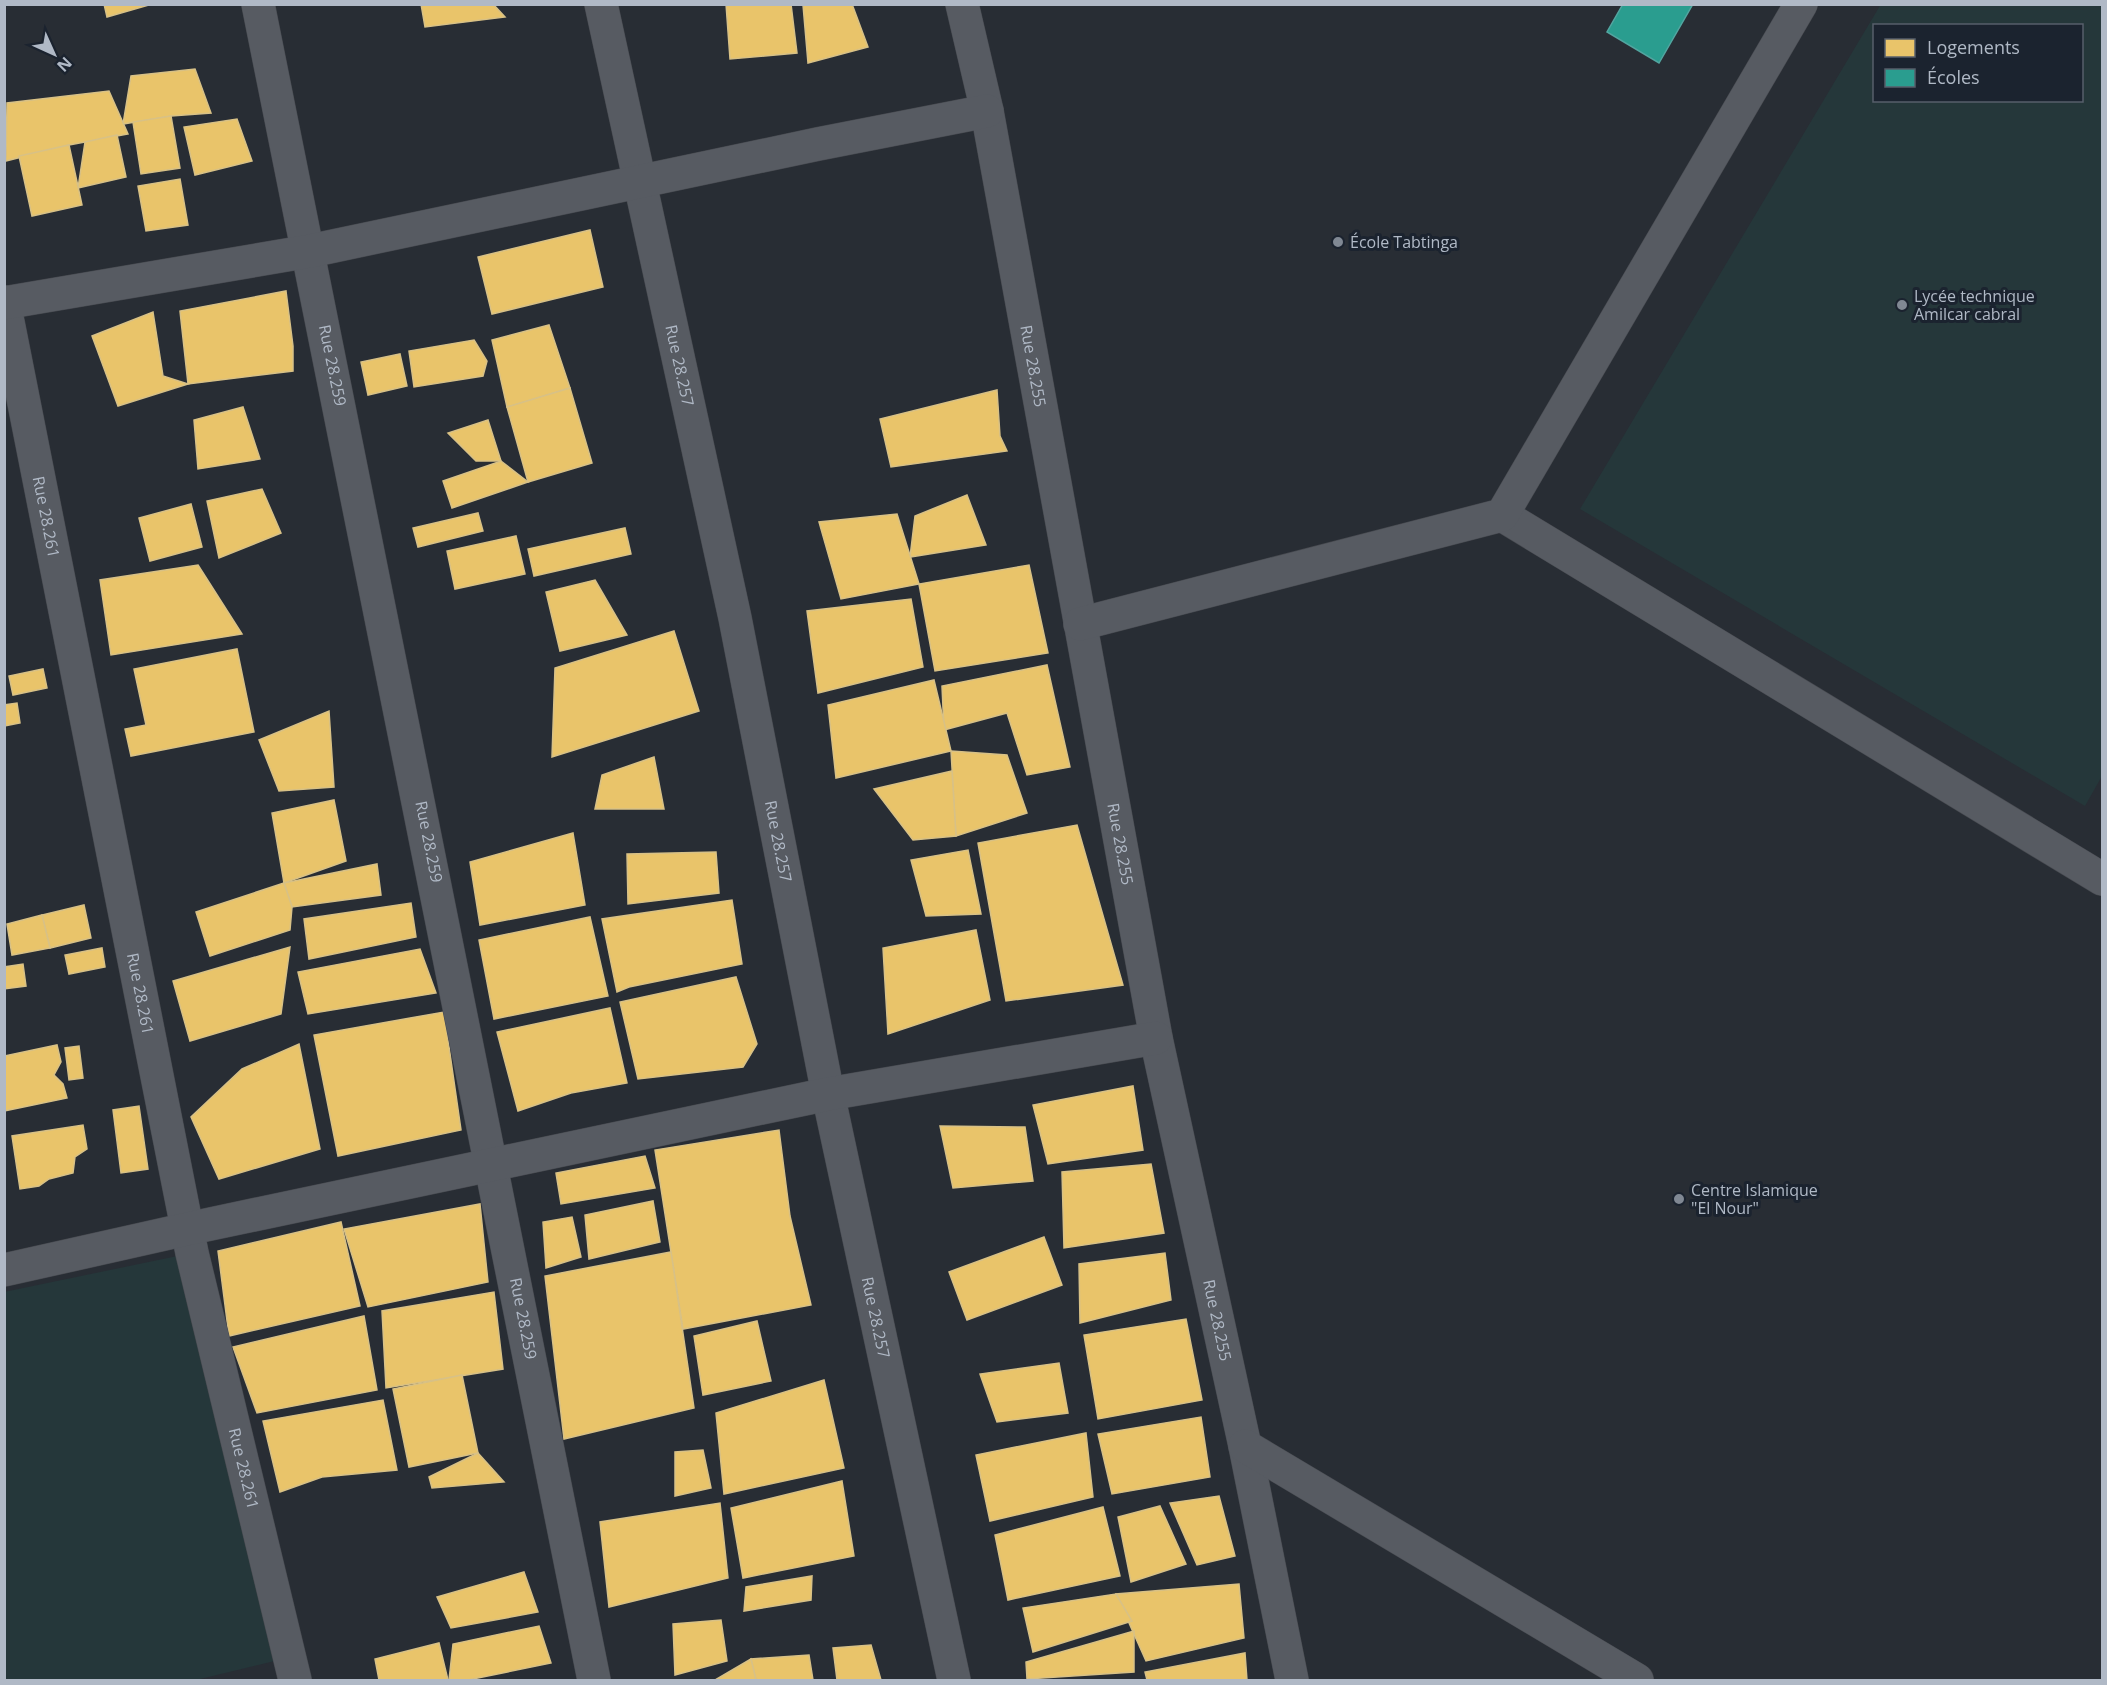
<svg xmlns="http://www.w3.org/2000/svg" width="2107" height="1685" font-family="'Open Sans',sans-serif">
<rect width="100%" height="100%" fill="#282d34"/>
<g fill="#25373a" fill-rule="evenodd">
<path d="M 1881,4 L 2102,5 L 2102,776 L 2085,806 L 1580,509 ZM 1874,26 L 2082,26 L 2082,100 L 1874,100 Z"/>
<polygon points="192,1253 291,1657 196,1680 5,1680 4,1292"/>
</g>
<g fill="#e9c46a" stroke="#d8c186" stroke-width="1.5">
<polygon points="104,4 149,4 149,5 107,17"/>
<polygon points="421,4 493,4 505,17 425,27"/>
<polygon points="726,4 791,4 797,53 730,59"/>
<polygon points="852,4 868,47 808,63 803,5"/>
<polygon points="195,69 211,113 171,116 123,124 131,76"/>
<polygon points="109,91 128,134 69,145 6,161 7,103"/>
<polygon points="171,116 180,168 141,174 133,122"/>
<polygon points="237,119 252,161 195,175 184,127"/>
<polygon points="117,135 126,177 78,188 85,142"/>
<polygon points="69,145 82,205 32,216 19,156"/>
<polygon points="180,179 188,225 146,231 138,186"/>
<polygon points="590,230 603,287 492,314 478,257"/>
<polygon points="286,291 293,346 293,371 188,384 180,311"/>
<polygon points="153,312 163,376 188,384 118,406 92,336"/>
<polygon points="549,325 570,388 507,407 492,340"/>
<polygon points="474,340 487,361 483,376 414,387 409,351"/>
<polygon points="400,354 407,386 368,395 361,362"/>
<polygon points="570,388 592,463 528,482 507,407"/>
<polygon points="997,390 1000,436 1007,451 891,467 880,419"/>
<polygon points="243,407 260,459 198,469 194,420"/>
<polygon points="488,420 501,461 476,461 448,433"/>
<polygon points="501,461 528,482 452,508 443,481"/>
<polygon points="262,489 281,533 219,558 207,501"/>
<polygon points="967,495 986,545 910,557 915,516"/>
<polygon points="191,504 202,547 150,561 139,518"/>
<polygon points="478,513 483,531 418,547 413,528"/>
<polygon points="897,514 919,584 841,599 819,522"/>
<polygon points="625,528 631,554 534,576 528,549"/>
<polygon points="516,536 525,574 455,589 447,551"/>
<polygon points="198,565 242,634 111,655 100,580"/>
<polygon points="1029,565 1048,653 935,671 919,584"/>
<polygon points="595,580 627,635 560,651 546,592"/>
<polygon points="911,599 923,667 818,693 807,611"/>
<polygon points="674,631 699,711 552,757 555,668"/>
<polygon points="237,649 254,732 131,756 125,729 146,725 134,669"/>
<polygon points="1047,665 1070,767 1027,775 1007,713 944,730 942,686"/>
<polygon points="43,669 47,688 13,695 9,676"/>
<polygon points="934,680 951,751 836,778 828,705"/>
<polygon points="17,703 20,723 4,726 4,705"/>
<polygon points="329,711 334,787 279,791 259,740"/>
<polygon points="951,751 1007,755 1027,813 956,836"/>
<polygon points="654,757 664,809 595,809 602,775"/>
<polygon points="952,771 956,836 913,840 874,789"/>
<polygon points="334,800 346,861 284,883 272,813"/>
<polygon points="1077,825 1123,985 1006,1001 978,843"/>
<polygon points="573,833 585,905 480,925 470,862"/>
<polygon points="968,850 981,914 926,916 911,860"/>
<polygon points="716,852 719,893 628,904 627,854"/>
<polygon points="377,864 381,895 292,907 284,883"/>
<polygon points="284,883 292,907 290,930 210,956 196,912"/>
<polygon points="732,900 742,964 629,987 617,992 602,919"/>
<polygon points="411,903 416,937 309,959 304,919"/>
<polygon points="84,905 91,938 50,948 42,915"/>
<polygon points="42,915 50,948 12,955 7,924"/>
<polygon points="590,917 608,996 494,1019 479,940"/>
<polygon points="976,930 990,1000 888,1034 883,948"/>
<polygon points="290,947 281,1014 190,1041 173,981"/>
<polygon points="102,948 105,967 69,974 65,955"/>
<polygon points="420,949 436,993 308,1014 298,972"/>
<polygon points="23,964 26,986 4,989 4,967"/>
<polygon points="736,977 757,1044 743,1067 638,1079 620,1002"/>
<polygon points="610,1008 627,1083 571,1093 518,1111 497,1032"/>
<polygon points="444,1012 461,1130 338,1156 314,1035"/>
<polygon points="299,1044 320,1149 219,1179 191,1117 242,1069"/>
<polygon points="57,1045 61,1062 54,1075 63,1084 67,1098 4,1111 4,1056"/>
<polygon points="79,1046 83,1078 69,1080 65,1048"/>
<polygon points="1133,1086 1143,1150 1048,1164 1033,1105"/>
<polygon points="139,1106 148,1169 121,1173 113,1110"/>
<polygon points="83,1125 87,1149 75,1157 73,1173 49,1179 39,1186 20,1189 12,1136"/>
<polygon points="940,1126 1025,1127 1033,1181 953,1188"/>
<polygon points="779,1130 790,1216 811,1305 683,1329 655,1150"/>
<polygon points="645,1156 655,1188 561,1204 556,1173"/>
<polygon points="1151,1164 1164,1233 1064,1248 1062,1172"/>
<polygon points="653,1201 660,1242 589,1259 585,1215"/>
<polygon points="480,1204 488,1282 368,1307 344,1229"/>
<polygon points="572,1217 581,1257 546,1268 543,1222"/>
<polygon points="341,1222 360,1306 229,1336 218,1251"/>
<polygon points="1044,1237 1062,1285 967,1320 949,1272"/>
<polygon points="671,1252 694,1408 564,1439 545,1276"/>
<polygon points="1165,1253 1171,1300 1080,1323 1079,1264"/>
<polygon points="494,1292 503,1369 386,1388 382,1311"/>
<polygon points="364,1316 377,1390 257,1413 233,1347"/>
<polygon points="1186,1319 1202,1400 1098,1419 1084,1335"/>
<polygon points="757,1321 771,1381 703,1395 694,1336"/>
<polygon points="1059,1363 1068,1413 997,1422 980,1374"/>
<polygon points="462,1375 478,1453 409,1467 393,1389"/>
<polygon points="824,1380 844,1468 724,1494 716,1413"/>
<polygon points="383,1400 397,1470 322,1477 280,1492 263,1421"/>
<polygon points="1201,1417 1210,1477 1112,1494 1098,1434"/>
<polygon points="1086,1433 1093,1497 990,1521 976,1455"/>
<polygon points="703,1450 711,1488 675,1496 675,1452"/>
<polygon points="478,1453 504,1482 432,1488 429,1477"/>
<polygon points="842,1481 854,1556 743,1578 731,1508"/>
<polygon points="1219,1496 1235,1556 1197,1565 1170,1503"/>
<polygon points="720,1503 728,1578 609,1607 600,1522"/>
<polygon points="1160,1506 1186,1564 1131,1582 1118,1517"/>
<polygon points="1103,1507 1120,1576 1008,1600 995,1535"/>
<polygon points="524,1572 538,1612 451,1628 437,1597"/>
<polygon points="812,1576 811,1600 744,1611 746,1587"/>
<polygon points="1239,1584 1244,1638 1146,1661 1116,1594"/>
<polygon points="1116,1594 1132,1621 1033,1652 1023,1608"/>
<polygon points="721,1620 727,1661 675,1675 673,1624"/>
<polygon points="539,1626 551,1663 468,1680 449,1680 453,1644"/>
<polygon points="1134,1631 1134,1672 1027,1679 1026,1662"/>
<polygon points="439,1643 448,1680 379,1680 375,1659"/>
<polygon points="871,1645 881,1680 837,1680 833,1648"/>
<polygon points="1245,1653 1247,1680 1147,1680 1145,1672"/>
<polygon points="809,1655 813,1680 756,1680 751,1659"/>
<polygon points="751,1659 756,1680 715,1680"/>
</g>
<polygon fill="#2a9d8f" stroke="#52a5a0" stroke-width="1.5" points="1623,4 1693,4 1659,63 1607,32"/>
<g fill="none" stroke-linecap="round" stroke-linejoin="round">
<defs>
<g id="minor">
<path id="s1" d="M 258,4 C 375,562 486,1121 594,1680"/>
<path id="s2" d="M 601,4 L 735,618 L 828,1094 L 954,1680"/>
<path id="s3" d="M 962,4 L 987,111 L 1156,1038 L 1245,1446 L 1292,1680"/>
<path id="s4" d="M 4,302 L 192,1253 L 295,1680"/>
<polyline points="4,303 310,251 818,144 987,111"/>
<polyline points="1502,515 2102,879"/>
<polyline points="1080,624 1502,515 1801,4"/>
<polyline points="4,1270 187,1229 828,1094 1156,1038"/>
<polyline points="1245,1446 1637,1680"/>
</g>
</defs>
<use href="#minor" stroke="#46494f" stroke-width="34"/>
<use href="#minor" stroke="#575b62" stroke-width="33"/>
</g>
<g fill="#808893" stroke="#1b232f" stroke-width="2">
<circle cx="1338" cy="242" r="6"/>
<circle cx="1902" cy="305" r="6"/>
<circle cx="1679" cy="1199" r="6"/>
</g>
<g text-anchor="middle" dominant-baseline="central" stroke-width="6" stroke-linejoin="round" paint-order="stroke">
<g font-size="16" fill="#b0b9c6" stroke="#1b232f" text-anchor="start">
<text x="1350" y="242">École Tabtinga</text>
<text x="1914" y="296">Lycée technique<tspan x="1914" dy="18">Amilcar cabral</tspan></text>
<text x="1691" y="1190">Centre Islamique<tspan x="1691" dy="18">"El Nour"</tspan></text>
</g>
<g font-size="16" fill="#b0b9c6" stroke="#1b232f">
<text stroke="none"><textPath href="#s1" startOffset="369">Rue 28.259</textPath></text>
<text stroke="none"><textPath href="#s2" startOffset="370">Rue 28.257</textPath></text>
<text stroke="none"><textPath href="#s3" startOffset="369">Rue 28.255</textPath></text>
<text stroke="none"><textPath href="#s4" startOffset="219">Rue 28.261</textPath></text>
<text stroke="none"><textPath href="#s1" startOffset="855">Rue 28.259</textPath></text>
<text stroke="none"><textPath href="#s2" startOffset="856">Rue 28.257</textPath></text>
<text stroke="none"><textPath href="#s3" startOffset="855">Rue 28.255</textPath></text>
<text stroke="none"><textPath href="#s4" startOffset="705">Rue 28.261</textPath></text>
<text stroke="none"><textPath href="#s1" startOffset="1341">Rue 28.259</textPath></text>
<text stroke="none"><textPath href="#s2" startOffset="1342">Rue 28.257</textPath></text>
<text stroke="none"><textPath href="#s3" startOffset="1341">Rue 28.255</textPath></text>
<text stroke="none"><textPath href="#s4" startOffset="1191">Rue 28.261</textPath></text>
</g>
</g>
<rect width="2107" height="1685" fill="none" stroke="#b0b9c6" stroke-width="12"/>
<rect x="1873" y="24" width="210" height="78" fill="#1b232f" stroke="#575f6b" stroke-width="1.5"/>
<rect x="1885" y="39" width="30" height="18" fill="#e9c46a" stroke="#575f6b" stroke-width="1.5"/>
<text x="1927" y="54" font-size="18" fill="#b0b9c6">Logements</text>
<rect x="1885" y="69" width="30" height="18" fill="#2a9d8f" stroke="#575f6b" stroke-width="1.5"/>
<text x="1927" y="84" font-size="18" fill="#b0b9c6">Écoles</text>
<g transform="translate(54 54) rotate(135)" stroke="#1b232f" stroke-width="4.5" paint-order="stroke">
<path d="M0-4.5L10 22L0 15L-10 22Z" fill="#b0b9c6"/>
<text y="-9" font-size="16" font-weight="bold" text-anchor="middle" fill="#b0b9c6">N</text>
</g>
</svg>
